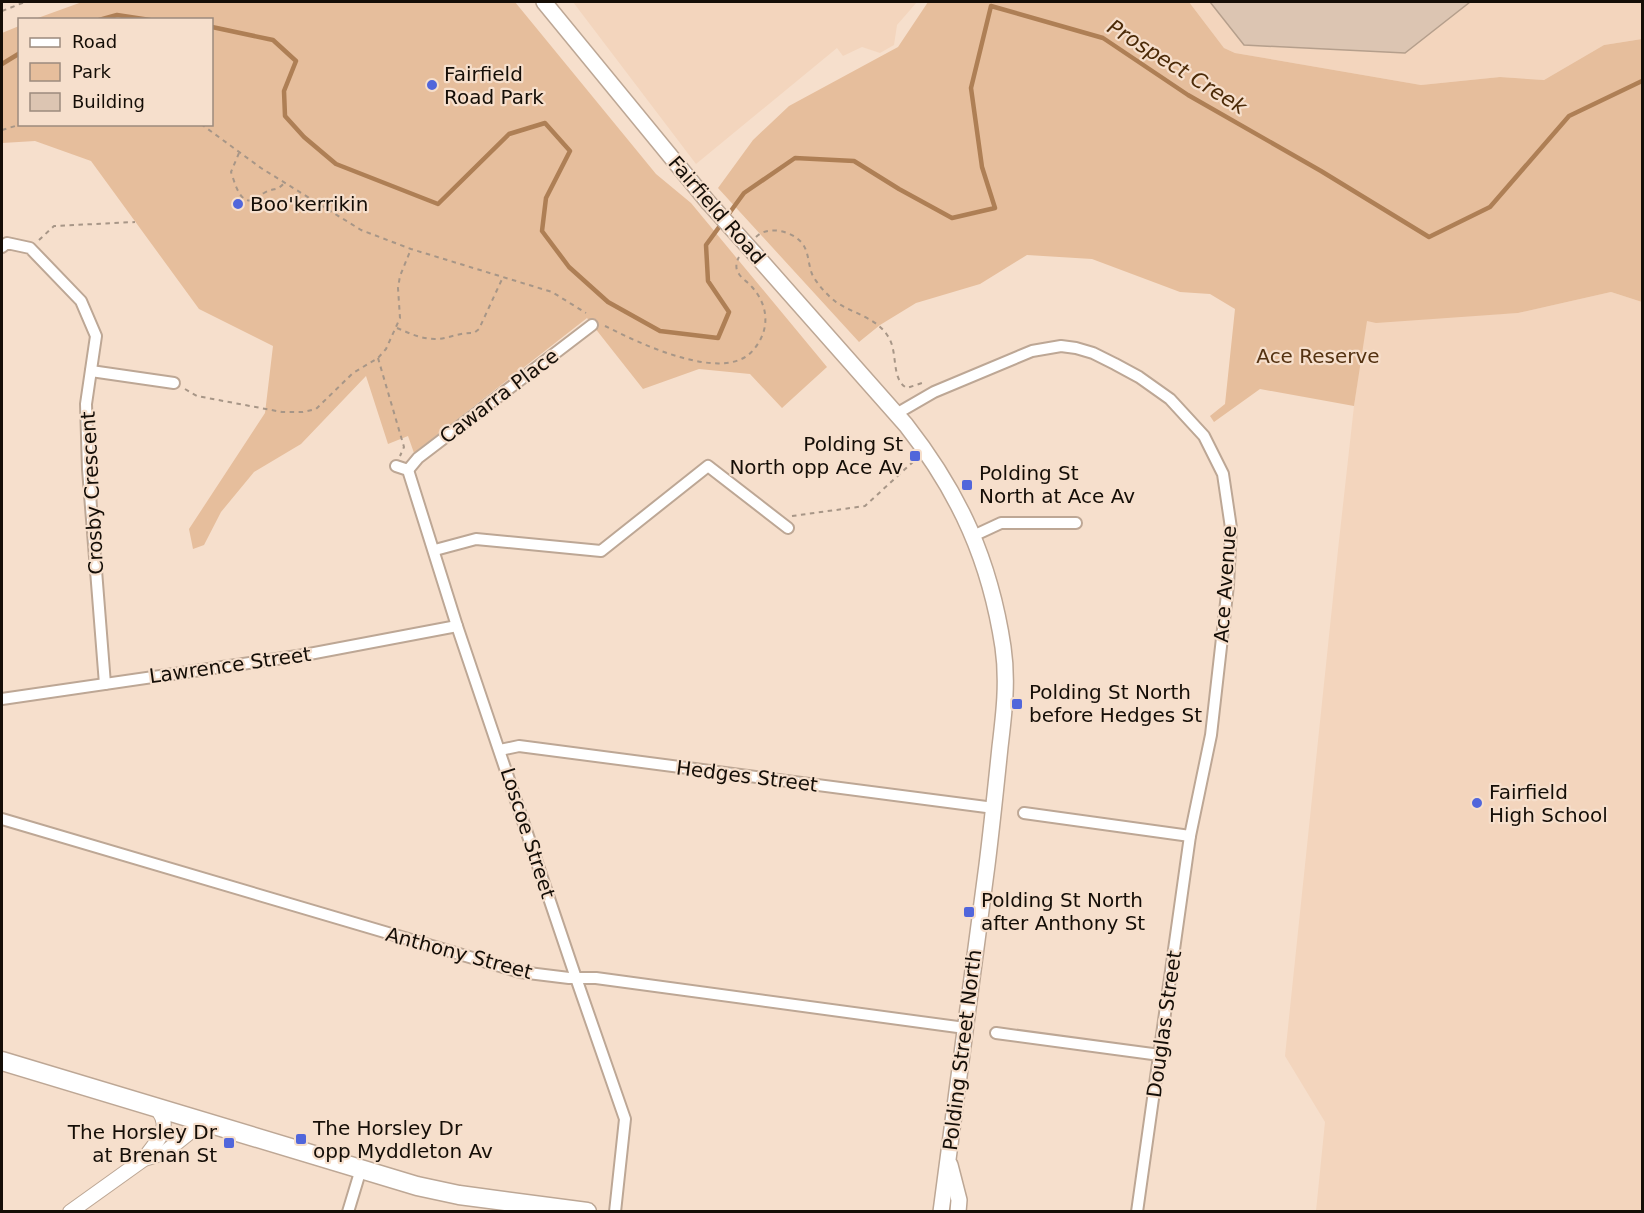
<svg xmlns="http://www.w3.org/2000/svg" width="1644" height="1213" font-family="'DejaVu Sans',sans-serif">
<rect width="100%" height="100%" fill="#f6dfcc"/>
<g fill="#f3d5bd">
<polygon points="573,2 917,2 897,25 894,45 880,53 862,47 843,56 837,48 696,164"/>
<polygon points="1189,2 1642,2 1642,39 1604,45 1544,80 1500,77 1421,85 1235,53 1224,48"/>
<polygon points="1611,292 1642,302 1642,459 1641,469 1642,473 1642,1211 1316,1211 1325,1122 1285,1056 1338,550 1354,406 1366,321 1518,313"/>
</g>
<g fill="#e6be9c">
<polygon points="82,2 515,2 656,174 691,203 827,367 782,408 750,374 699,369 643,389 587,318 414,453 408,436 388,444 366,376 301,444 254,472 221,512 204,545 193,549 189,529 265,413 273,346 199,309 91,161 35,141 2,143 2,33 19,26 20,124 212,124 212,20 35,19"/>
<polygon points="928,2 1189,2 1224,48 1235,53 1421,85 1500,77 1544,80 1604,45 1642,39 1642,302 1611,292 1518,313 1376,323 1367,321 1354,406 1260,389 1214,422 1210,416 1225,404 1235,309 1210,294 1180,292 1092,259 1027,255 980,284 916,303 880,325 859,342 718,188 753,140 789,106 898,47"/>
</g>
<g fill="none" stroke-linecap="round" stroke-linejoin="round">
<g stroke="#ae7f55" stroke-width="4.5">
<polyline points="99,20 117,15 150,20"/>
<polyline points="212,27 273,40 296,61 284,91 285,116 304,137 336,164 438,204 509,134 545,123 570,151 546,198 542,231 569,267 608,302 660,331 718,338 729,312 708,281 706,245 744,193 795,158 854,161 899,189 952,218 995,208 982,167 971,88 991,6 1103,38 1188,95 1321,171 1429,237 1490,207 1569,116 1642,81"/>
<polyline points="2,64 20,53"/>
</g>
</g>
<polygon fill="#dcc5b2" stroke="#b59f8c" stroke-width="1.5" points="1210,2 1470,2 1405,53 1244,45"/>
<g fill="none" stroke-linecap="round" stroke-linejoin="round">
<defs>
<g id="minor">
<polyline points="2,247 7,243 30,248 81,301 96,336 86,404 88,469 105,684"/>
<polyline points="91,371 174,383"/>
<polyline points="896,414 934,392 1032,351 1061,346 1076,348 1093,353 1115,364 1139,377 1170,399 1204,436 1223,474 1231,528 1228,585 1211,735 1190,836 1137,1212"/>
<polyline points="396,466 408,470 457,626 576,978 625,1119 615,1212"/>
<polyline points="408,470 418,458 592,325"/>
<polyline points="973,536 1001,523 1076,523"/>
<polyline points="435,550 476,539 601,551 708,466 788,528"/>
<polyline points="2,699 304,655 457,626"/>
<polyline points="500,750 519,746 994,808"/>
<polyline points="1024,813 1190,836"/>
<polyline points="2,819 520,972 569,978 596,978 965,1028"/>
<polyline points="996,1033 1160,1055"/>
<polyline points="348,1212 361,1169"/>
</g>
<g id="tertiary">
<path d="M 144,1159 C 156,1141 175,1127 155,1107"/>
<polyline points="70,1212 144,1159 164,1153 189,1133 208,1123"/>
</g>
<g id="secondary">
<polyline points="544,2 708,202"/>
<path d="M 754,253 L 906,425 C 960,494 990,561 1003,647 C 1008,681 1004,714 1000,747 C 996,786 992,825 987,865 C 971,980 957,1096 941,1212"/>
<polyline points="950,1165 959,1200 958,1212"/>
</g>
<polyline id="primary" points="2,1061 417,1186 459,1195 587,1212"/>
</defs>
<use href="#minor" stroke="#bda795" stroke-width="14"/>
<use href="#tertiary" stroke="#bda795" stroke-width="16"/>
<use href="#secondary" stroke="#bda795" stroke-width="18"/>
<use href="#primary" stroke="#bda795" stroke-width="21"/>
<g stroke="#a79687" stroke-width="2" stroke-dasharray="4.5 4.5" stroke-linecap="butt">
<polyline points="2,11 25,2"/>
<polyline points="201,124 261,168 361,230 411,249 552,292 586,313"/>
<polyline points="2,130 22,124"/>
<path d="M 239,153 L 231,172 C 235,183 240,207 256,199 C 263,195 257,197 264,193 C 272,188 278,191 284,183"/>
<path d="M 756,237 C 768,225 792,231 802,243 C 809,252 808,264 812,274 C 817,284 827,295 836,302 C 854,314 878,318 889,338 C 898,353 891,380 907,388 L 925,382"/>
<polyline points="39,240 54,226 135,222"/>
<path d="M 605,326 C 637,342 726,386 754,349 C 770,330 769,306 752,287 C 748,282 742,279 739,274 C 735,269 736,262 739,257"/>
<path d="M 397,328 C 409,333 421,339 435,339 C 448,339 460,332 474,333 L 479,329 L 503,277"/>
<polyline points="378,358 404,447 400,456"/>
<polyline points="185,389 197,396 282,412 303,412 316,409 353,373 378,358 386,349 400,318 398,288 400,276 411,249"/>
<polyline points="792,516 865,506 915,460"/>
</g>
<use href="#minor" stroke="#fff" stroke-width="10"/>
<use href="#tertiary" stroke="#fff" stroke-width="14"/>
<use href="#secondary" stroke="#fff" stroke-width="15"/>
<use href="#primary" stroke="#fff" stroke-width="18"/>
<defs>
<polyline id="secondary-bridge" points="708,202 754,253"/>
</defs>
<use href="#secondary-bridge" stroke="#bda795" stroke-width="18" stroke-linecap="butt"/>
<use href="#secondary-bridge" stroke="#fff" stroke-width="15"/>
</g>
<g fill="#5166db" stroke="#f6dfcc" stroke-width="2">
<circle cx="432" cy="85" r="6"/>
<circle cx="238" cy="204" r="6"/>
<rect x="909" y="450" width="12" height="12" rx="3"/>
<rect x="961" y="479" width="12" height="12" rx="3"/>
<rect x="1011" y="698" width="12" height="12" rx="3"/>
<circle cx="1477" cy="803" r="6"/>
<rect x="963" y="906" width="12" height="12" rx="3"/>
<rect x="295" y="1133" width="12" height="12" rx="3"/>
<rect x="223" y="1137" width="12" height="12" rx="3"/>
</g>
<g text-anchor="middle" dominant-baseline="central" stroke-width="4.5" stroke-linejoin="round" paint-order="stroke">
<g font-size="20" fill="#150e07" stroke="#f6dfcc" text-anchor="start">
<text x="444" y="74">Fairfield<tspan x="444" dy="23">Road Park</tspan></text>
<text x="250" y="204">Boo'kerrikin</text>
<text x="903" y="444" text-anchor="end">Polding St<tspan x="903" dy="23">North opp Ace Av</tspan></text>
<text x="979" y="473">Polding St<tspan x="979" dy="23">North at Ace Av</tspan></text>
<text x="1029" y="692">Polding St North<tspan x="1029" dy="23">before Hedges St</tspan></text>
<text x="1489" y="792">Fairfield<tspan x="1489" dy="23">High School</tspan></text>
<text x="981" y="900">Polding St North<tspan x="981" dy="23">after Anthony St</tspan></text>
<text x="313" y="1128">The Horsley Dr<tspan x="313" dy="23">opp Myddleton Av</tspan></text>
<text x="217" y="1132" text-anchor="end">The Horsley Dr<tspan x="217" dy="23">at Brenan St</tspan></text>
</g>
<g font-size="20" fill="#150e07" stroke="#f6dfcc">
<text transform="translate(717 210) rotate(49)">Fairfield Road</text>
<text transform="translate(499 396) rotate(-37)">Cawarra Place</text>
<text transform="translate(92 493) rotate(-93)">Crosby Crescent</text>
<text transform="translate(1225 584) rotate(-86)">Ace Avenue</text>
<text transform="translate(230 665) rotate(-8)">Lawrence Street</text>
<text transform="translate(747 776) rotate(7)">Hedges Street</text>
<text transform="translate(528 833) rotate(72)">Loscoe Street</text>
<text transform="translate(459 953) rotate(15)">Anthony Street</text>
<text transform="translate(1164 1024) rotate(-82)">Douglas Street</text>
<text transform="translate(962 1050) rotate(-83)">Polding Street North</text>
</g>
<g font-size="20" fill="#543211" stroke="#f6dfcc">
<text x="1318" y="356">Ace Reserve</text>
</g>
<g font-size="21" font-style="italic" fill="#4b2a07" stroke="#f6dfcc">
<text transform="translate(1177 67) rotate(32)">Prospect Creek</text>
</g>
</g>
<rect width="1644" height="1213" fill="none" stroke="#150e07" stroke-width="6"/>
<rect x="18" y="18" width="195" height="108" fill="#f6dfcc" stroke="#9c8b7d" stroke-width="1.5"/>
<rect x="30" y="38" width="30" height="9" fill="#ffffff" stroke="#9c8b7d" stroke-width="1.5"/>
<text x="72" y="48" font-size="18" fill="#150e07">Road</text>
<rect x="30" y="63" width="30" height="18" fill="#e6be9c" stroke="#9c8b7d" stroke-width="1.5"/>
<text x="72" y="78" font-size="18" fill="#150e07">Park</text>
<rect x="30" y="93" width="30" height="18" fill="#dcc5b2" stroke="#9c8b7d" stroke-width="1.5"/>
<text x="72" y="108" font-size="18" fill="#150e07">Building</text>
</svg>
